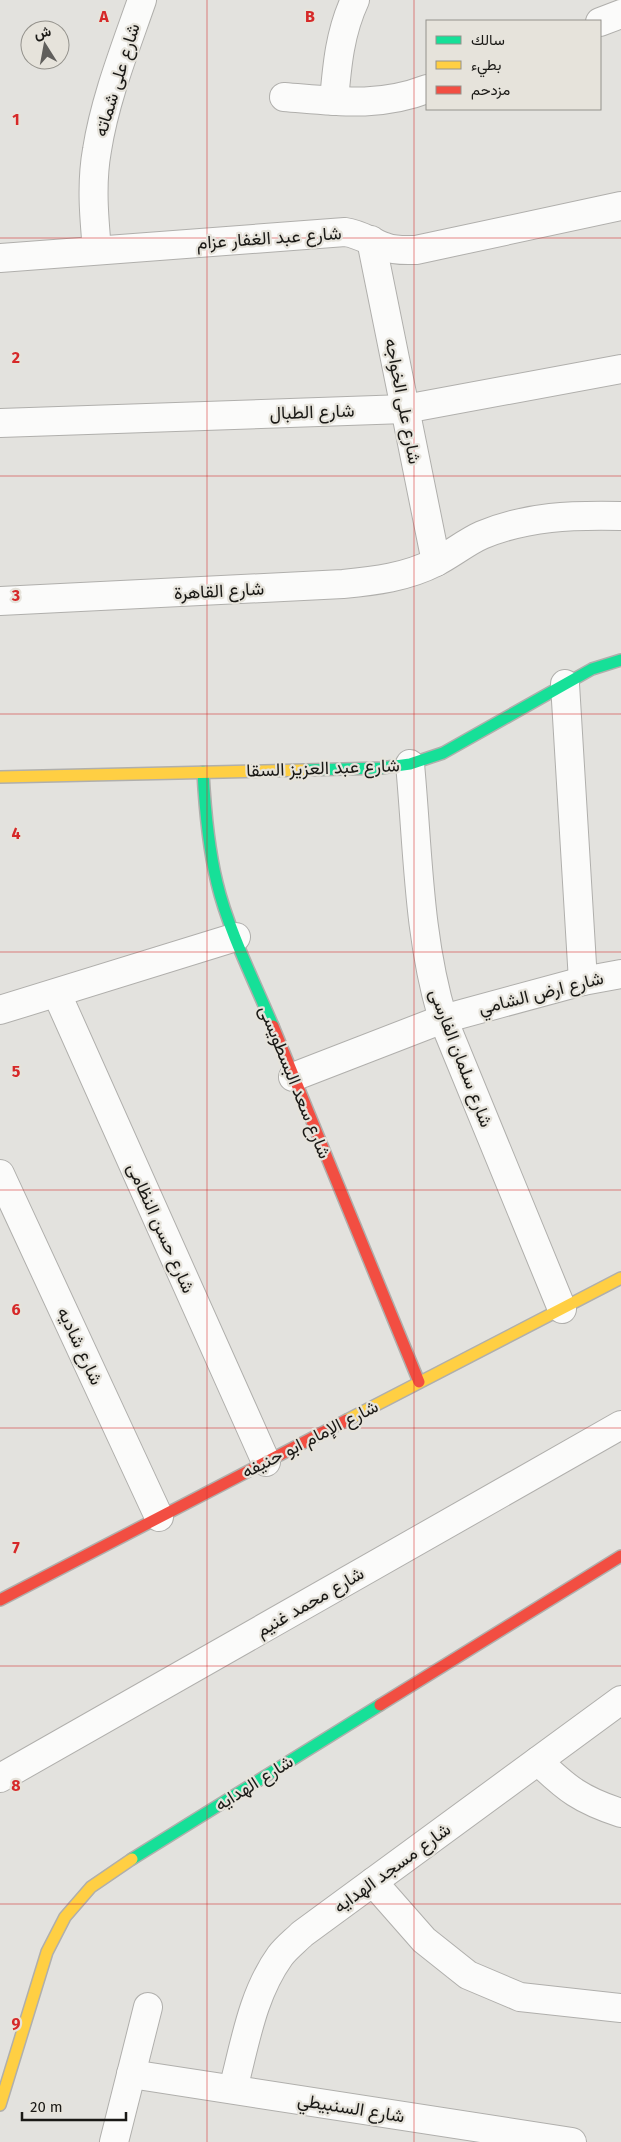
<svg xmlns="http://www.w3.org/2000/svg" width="621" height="2142" font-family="'Fira Sans',Vazirmatn,sans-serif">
<rect width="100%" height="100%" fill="#e3e2de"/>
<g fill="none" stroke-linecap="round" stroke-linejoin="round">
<defs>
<g id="street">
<polyline points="600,22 621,14"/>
<path d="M 284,97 C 335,101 378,108 427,89"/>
<path d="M 334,101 C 337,65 340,32 355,0"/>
<polyline points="371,240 436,562"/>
<path d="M 97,250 C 94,217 91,183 97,150 C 105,99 125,49 142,0"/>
<path d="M 0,258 L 345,232 C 360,234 371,242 385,247 C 395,251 406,250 416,250 L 621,206"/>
<polyline points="0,423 405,409 621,369"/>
<path d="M 0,601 L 343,584 C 375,581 407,577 436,562 C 452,554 466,542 482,535 C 528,516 572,515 621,516"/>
<polyline points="565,684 583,981"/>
<path d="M 410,764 C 418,849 418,937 443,1019 L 562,1309"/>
<polyline points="57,994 266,1462"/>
<polyline points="0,1010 236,937"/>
<polyline points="293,1077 443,1019 583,981 621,974"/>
<polyline points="0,1174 159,1517"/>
<path d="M 538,1761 C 567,1789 581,1800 621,1813"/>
<polyline points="0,1778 621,1425"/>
<polyline points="373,1882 424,1940 468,1975 520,1997 621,2008"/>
<polyline points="131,2074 572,2142"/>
<path d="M 233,2089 C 245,2044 252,1995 280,1956 C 286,1948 295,1941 302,1934 L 621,1700"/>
<polyline points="114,2142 148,2007"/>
</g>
<g id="fast">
<polyline points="305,770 381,768 410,764 443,753 592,669 621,660"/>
<path d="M 203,772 C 205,810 208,846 217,883 C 228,929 254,981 273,1026"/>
<polyline points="132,1859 380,1705"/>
</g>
<g id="slow">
<polyline points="0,777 305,770"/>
<polyline points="347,1420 621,1278"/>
<polyline points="0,2105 47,1952 65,1917 91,1887 132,1859"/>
</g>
<g id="jam">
<polyline points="273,1026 419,1382"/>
<polyline points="0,1600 347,1420"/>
<polyline points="380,1705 621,1556"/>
</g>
</defs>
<use href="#street" stroke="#b0afac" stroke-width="30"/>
<use href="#fast" stroke="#b0afac" stroke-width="14"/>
<use href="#slow" stroke="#b0afac" stroke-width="14"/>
<use href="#jam" stroke="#b0afac" stroke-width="14"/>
<use href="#street" stroke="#fbfbfa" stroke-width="28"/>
<use href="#fast" stroke="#16e098" stroke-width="11"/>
<use href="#slow" stroke="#ffcf43" stroke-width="11"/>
<use href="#jam" stroke="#f24e42" stroke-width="11"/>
</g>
<path fill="none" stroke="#d62828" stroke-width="1" stroke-opacity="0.55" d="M 207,0 L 207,2142M 414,0 L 414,2142M 0,238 L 621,238M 0,476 L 621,476M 0,714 L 621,714M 0,952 L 621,952M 0,1190 L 621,1190M 0,1428 L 621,1428M 0,1666 L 621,1666M 0,1904 L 621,1904"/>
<g text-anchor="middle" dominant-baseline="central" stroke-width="4.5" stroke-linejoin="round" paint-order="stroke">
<g font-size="18" fill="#1a1916" stroke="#e6e3db">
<text transform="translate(117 80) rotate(-73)">شارع على شماته</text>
<text transform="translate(269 238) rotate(-4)">شارع عبد الغفار عزام</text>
<text transform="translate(403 401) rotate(79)">شارع على الخواجه</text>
<text transform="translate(312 412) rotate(-2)">شارع الطبال</text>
<text transform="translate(219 591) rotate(-3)">شارع القاهرة</text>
<text transform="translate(323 768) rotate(-2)">شارع عبد العزيز السقا</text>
<text transform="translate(541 993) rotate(-14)">شارع ارض الشامي</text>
<text transform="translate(461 1058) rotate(69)">شارع سلمان الفارسى</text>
<text transform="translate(295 1082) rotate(68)">شارع سعد البسطويسى</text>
<text transform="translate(161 1228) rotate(66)">شارع حسن النظامى</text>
<text transform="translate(80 1346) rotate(65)">شارع شاديه</text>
<text transform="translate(310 1439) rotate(-27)">شارع الإمام ابو حنيفه</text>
<text transform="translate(310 1602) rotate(-30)">شارع محمد غنيم</text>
<text transform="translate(254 1783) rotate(-32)">شارع الهدايه</text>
<text transform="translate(392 1868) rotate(-36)">شارع مسجد الهدايه</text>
<text transform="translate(351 2108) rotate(9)">شارع السنبيطي</text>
</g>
</g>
<g font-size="16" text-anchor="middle" font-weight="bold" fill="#d62828" stroke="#e6e3db" stroke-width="4.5" stroke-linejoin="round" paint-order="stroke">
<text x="104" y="22">A</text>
<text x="310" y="22">B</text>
<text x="16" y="125">1</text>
<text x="16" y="363">2</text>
<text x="16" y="601">3</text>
<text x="16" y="839">4</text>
<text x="16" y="1077">5</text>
<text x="16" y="1315">6</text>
<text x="16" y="1553">7</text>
<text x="16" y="1791">8</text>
<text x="16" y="2029">9</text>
</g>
<rect x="426" y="20" width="175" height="90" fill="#e6e3db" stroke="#94928c"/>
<rect x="436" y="36" width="25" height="8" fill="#16e098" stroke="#94928c"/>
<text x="471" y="45" font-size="15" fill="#1a1916">سالك</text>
<rect x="436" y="61" width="25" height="8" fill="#ffcf43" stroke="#94928c"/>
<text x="471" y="70" font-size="15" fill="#1a1916">بطيء</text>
<rect x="436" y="86" width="25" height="8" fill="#f24e42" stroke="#94928c"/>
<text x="471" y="95" font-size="15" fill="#1a1916">مزدحم</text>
<g transform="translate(45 45) rotate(349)"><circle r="24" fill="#e6e3db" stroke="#94928c"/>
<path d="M0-4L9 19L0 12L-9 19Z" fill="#605f5c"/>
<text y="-8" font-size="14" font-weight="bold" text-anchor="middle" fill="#1a1916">ش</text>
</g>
<path d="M22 2112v8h104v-8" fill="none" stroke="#1a1916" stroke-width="2.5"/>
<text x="30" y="2112" font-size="15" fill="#1a1916" stroke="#e6e3db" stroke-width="4" paint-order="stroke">20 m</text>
</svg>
